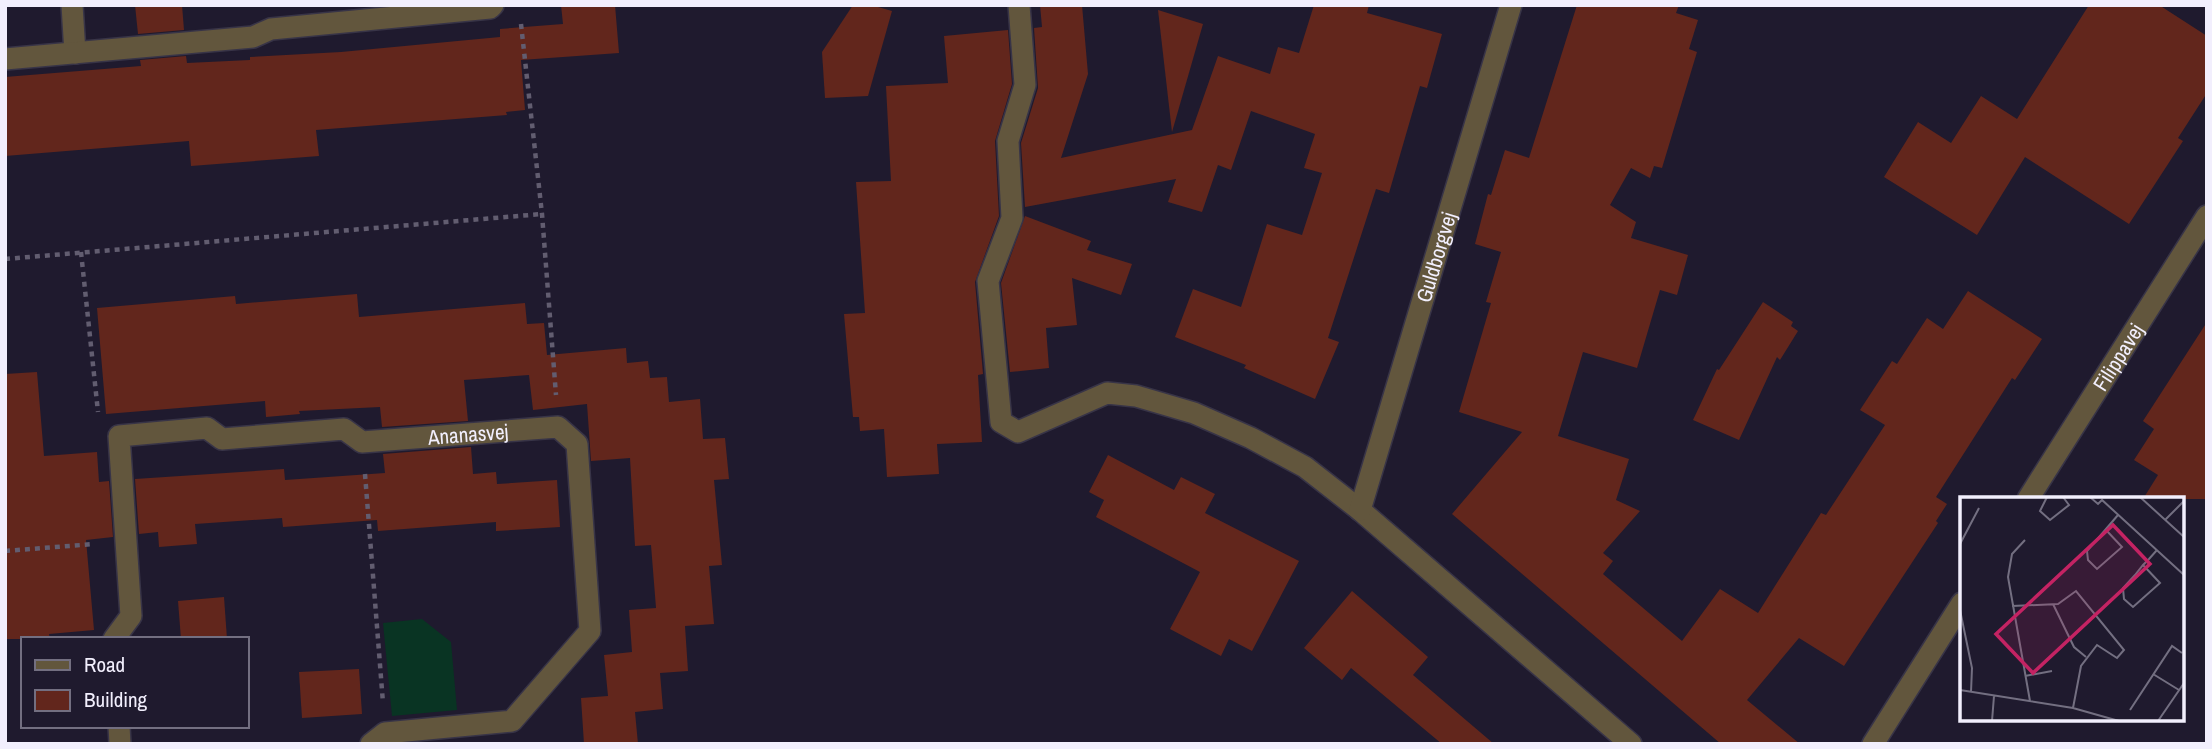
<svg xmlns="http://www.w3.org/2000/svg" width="2212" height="749" font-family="'Archivo Narrow',sans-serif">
<rect width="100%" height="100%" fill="#1f1a2e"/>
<polygon fill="#093423" points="422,619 451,642 457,710 392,716 383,623"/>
<g fill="#62261c">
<polygon points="135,5 182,5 184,30 138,34"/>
<polygon points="561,5 615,5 619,53 521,60 525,110 506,112 507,115 316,130 319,156 191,166 189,141 5,156 5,77 141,66 140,60 186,56 187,63 250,60 250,57 341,52 500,37 500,29 563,24"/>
<polygon points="853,5 871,5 892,11 868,96 825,98 822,52"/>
<polygon points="1040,5 1082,5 1088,74 1061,158 1192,130 1218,56 1270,74 1278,47 1299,53 1314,5 1369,5 1367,13 1442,34 1427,88 1420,86 1389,193 1376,189 1328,338 1339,342 1315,399 1244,368 1246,365 1175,337 1193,289 1241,307 1267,224 1302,235 1322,173 1304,168 1315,134 1251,111 1231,170 1218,165 1202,212 1168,202 1176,179 1025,207 1021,143 1038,88 1034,28 1042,27"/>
<polygon points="1577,5 1679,5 1676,13 1698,20 1689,49 1697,52 1662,168 1654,166 1650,178 1631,168 1610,205 1636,222 1631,238 1688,255 1677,295 1660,290 1637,368 1583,352 1558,436 1629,459 1616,500 1640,511 1603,553 1613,561 1603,574 1682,641 1720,589 1758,613 1821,513 1826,515 1885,425 1860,410 1892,361 1897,364 1927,318 1943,329 1968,291 2042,339 2015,380 2012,378 1936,497 1947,504 1936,521 1938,523 1844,666 1799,638 1747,700 1800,744 1721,744 1452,514 1522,432 1459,412 1491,303 1486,302 1501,252 1475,244 1488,194 1491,195 1505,150 1529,158"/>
<polygon points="2089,5 2159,5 2207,36 2207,93 2178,138 2183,141 2129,224 2025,157 1977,235 1884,177 1918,122 1951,143 1981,96 2017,119"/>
<polygon points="1158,10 1203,24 1172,132"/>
<polygon points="1008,30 1012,84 995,141 999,216 975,282 983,374 978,375 982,442 937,444 939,474 887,477 884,429 860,431 859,417 853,417 844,314 865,313 856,182 891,181 886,86 948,83 944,36"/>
<polygon points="1025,216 1091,241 1087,250 1132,264 1121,295 1072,278 1077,325 1046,328 1049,368 1010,372 1001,283"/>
<polygon points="357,294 359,317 525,303 527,324 544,323 547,355 626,348 627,363 648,361 650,378 667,377 669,402 700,399 703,439 725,438 729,479 714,480 722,565 709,566 714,624 685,626 688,671 660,673 663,709 635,712 638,744 584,744 581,698 608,696 604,655 632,652 629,610 656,608 651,545 635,546 630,458 591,461 587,404 533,410 529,375 464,380 468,421 382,427 380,407 299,411 300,414 266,417 265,401 106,414 97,308 235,296 236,304"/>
<polygon points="1763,302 1793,322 1791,326 1798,331 1780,360 1777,357 1739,440 1693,420 1717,369 1719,370"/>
<polygon points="2207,322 2207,499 2143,499 2158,475 2134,460 2154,429 2143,421"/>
<polygon points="37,372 44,456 97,452 99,482 109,481 113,537 86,540 94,630 49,634 50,639 5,639 5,374"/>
<polygon points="471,447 473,474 496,472 497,484 557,480 560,527 496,531 496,522 378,531 377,520 283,527 282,518 195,524 197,544 159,547 158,532 139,534 135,479 284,469 285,480 385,473 383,454"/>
<polygon points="1108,455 1174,490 1181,477 1215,494 1205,513 1299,561 1252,651 1229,639 1221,656 1170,629 1200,572 1096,517 1104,500 1089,492"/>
<polygon points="1352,591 1428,657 1413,675 1494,744 1442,744 1351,668 1342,680 1304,648"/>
<polygon points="224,597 227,639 181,639 178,601"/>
<polygon points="359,669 362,714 302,718 299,672"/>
</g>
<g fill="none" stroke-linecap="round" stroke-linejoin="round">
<defs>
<g id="street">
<polyline points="72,5 75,53"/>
<polyline points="1019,5 1025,85 1008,141 1012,218 988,281 1001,422 1018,432 1107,393 1136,396 1194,413 1251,438 1305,467 1360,510 1631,744"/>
<polyline points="5,59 253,37 271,29 490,8 493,5"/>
<path id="s1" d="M 2028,499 L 2207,216"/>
<path id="s2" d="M 1360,510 L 1511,5"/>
<path id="s3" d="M 114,639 L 131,616 L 119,436 L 207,428 L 222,439 L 344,429 L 362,442 L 558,427 L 577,444 L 590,631 L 512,721 L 385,733 L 371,744"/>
<polyline points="119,726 120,744"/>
<polyline points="1873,744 1962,603"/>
</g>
</defs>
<use href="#street" stroke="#383447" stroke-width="24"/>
<g stroke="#625d70" stroke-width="4.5" stroke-dasharray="5 5" stroke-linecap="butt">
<polyline points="521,24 542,214 556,395"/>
<polyline points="81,252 98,412"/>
<polyline points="5,259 542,214"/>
<polyline points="365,474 383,703"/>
<polyline points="5,551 94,544"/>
</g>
<use href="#street" stroke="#62563d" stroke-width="21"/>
</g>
<g text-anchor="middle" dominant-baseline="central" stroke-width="7" stroke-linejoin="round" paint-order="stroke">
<g font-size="21" fill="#f2effd" stroke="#1f1a2e">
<text stroke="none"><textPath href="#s2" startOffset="264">Guldborgvej</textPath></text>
<text stroke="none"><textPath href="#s1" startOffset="168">Filippavej</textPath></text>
<text stroke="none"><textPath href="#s3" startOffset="567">Ananasvej</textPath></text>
</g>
</g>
<g transform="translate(1960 497)">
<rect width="224" height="224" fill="#1f1a2e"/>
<path fill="none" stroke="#736f81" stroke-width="2" d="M 87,0 L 80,14 L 90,23 L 109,8 L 103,0M 130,0 L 138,7 L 142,3 L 224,78M 180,0 L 224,40M 205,23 L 224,4M 146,33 L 162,50 L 137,72 L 128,63 L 127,54 L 134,46 L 158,18M 65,43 L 52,57 L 48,80 L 70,204M 0,47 L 19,11M 183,68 L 200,86 L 173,110 L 164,102 L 163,91 L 175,78 L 183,68 L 189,62 L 197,53M 93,107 L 114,150 L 126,160M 52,109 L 98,107 L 116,94 L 164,153 L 157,161 L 137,148 L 121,169 L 113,211M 0,113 L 12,171 L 11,195M 193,177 L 219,193M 65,179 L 92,174M 0,193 L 113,211 L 159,224M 170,213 L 212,149 L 222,156M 32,224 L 34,199M 198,224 L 224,186"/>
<path fill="#c42363" fill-opacity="0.15" stroke="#c42363" stroke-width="3.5" d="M 153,28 L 190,67 L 73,176 L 36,137 Z"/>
<rect width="224" height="224" fill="none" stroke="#f2effd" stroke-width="3.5"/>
</g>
<rect width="2212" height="749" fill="none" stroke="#f2effd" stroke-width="14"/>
<rect x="21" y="637" width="228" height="91" fill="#1f1a2e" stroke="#736f81" stroke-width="2"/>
<rect x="35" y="660" width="35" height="10" fill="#62563d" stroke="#736f81" stroke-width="2"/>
<text x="84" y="672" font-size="21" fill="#f2effd">Road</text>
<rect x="35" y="690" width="35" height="21" fill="#62261c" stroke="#736f81" stroke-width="2"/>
<text x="84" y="707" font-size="21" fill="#f2effd">Building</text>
</svg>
